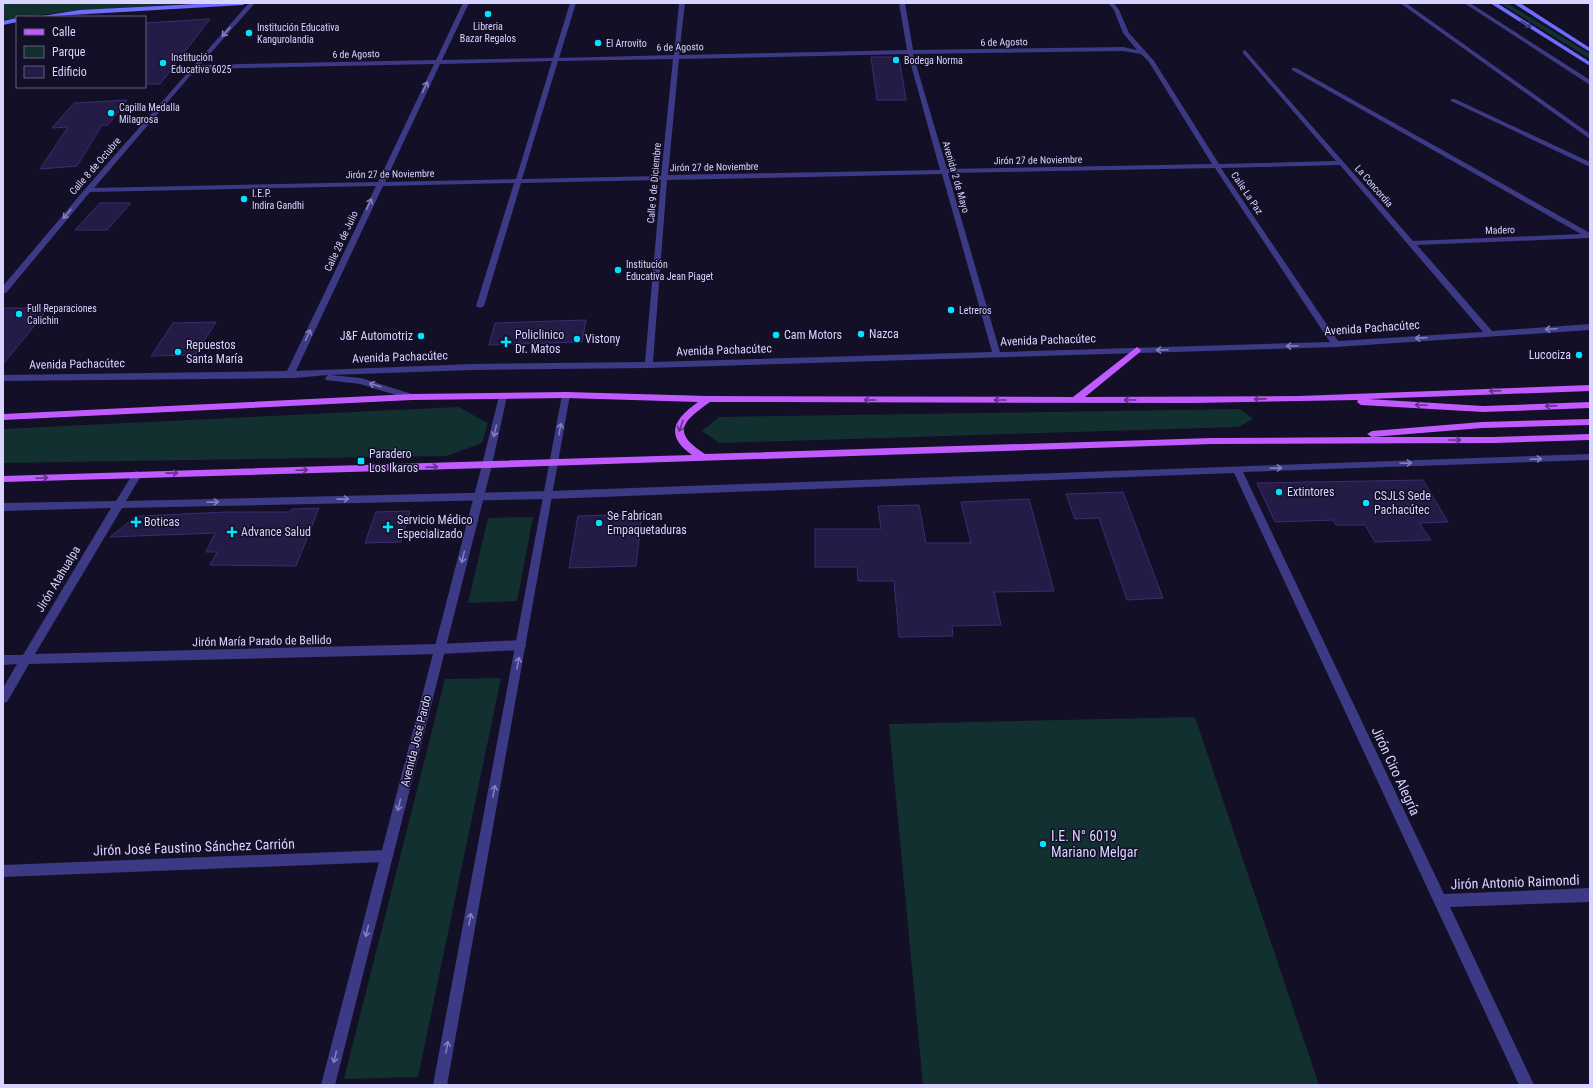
<svg xmlns="http://www.w3.org/2000/svg" width="1593" height="1088" font-family="'Roboto Condensed',sans-serif">
<rect width="100%" height="100%" fill="#130f26"/>
<g fill="#12302f">
<path d="M 3,3 L 199,3 C 133,7 67,10 3,20 Z"/>
<polygon points="1500,3 1507,3 1590,54 1590,59"/>
<polygon points="458,407 488,423 482,443 447,456 3,463 3,429"/>
<polygon points="1240,409 1253,419 1238,427 719,443 702,431 719,417"/>
<polygon points="533,517 517,601 468,603 488,518"/>
<polygon points="501,678 418,1077 344,1079 445,679"/>
<polygon points="1195,717 1319,1085 923,1085 889,724"/>
</g>
<g fill="#241b47" stroke="#3b2d73">
<polygon points="210,19 160,84 145,84 145,23"/>
<polygon points="871,57 899,57 906,100 877,100"/>
<polygon points="127,100 108,125 102,125 77,166 40,169 68,127 52,128 74,103"/>
<polygon points="100,203 131,203 107,230 75,230"/>
<polygon points="3,308 49,308 3,364"/>
<polygon points="586,320 582,342 489,345 495,323"/>
<polygon points="216,322 195,355 151,356 173,323"/>
<polygon points="1423,480 1448,522 1419,523 1431,540 1375,542 1365,525 1336,525 1333,520 1275,522 1257,483"/>
<polygon points="1123,492 1163,598 1127,600 1099,518 1075,519 1066,494"/>
<polygon points="1029,499 1054,591 994,592 1001,625 952,626 953,636 899,637 894,581 858,581 857,567 815,567 815,529 881,529 878,506 919,505 926,543 971,543 961,502"/>
<polygon points="319,508 296,566 210,565 217,552 206,552 215,533 110,537 135,517 141,516 226,512 290,512 292,509"/>
<polygon points="410,511 401,542 365,543 376,512"/>
<polygon points="642,514 636,566 569,568 578,516"/>
</g>
<g fill="none" stroke-linecap="round" stroke-linejoin="round">
<g fill="#3d3a85" fill-rule="evenodd">
<path d="M 249,3 L 255,3 L 200,65 L 436,60 L 463,3 L 469,3 L 442,60 L 553,58 L 570,3 L 576,3 L 559,58 L 674,55 L 679,3 L 685,3 L 679,55 L 907,50 L 899,3 L 905,3 L 913,50 L 1123,47 L 1137,50 L 1123,33 L 1114,10 L 1108,3 L 1114,3 L 1119,10 L 1129,33 L 1154,61 L 1219,164 L 1336,161 L 1243,53 L 1243,51 L 1245,50 L 1413,241 L 1581,234 L 1292,70 L 1292,68 L 1296,68 L 1590,233 L 1590,238 L 1417,245 L 1492,331 L 1590,324 L 1590,330 L 1336,347 L 649,368 L 472,370 L 330,375 L 361,378 L 415,395 L 416,397 L 415,399 L 412,400 L 360,384 L 326,380 L 325,378 L 328,375 L 295,378 L 3,381 L 3,375 L 287,371 L 376,186 L 90,192 L 6,293 L 3,293 L 3,286 L 85,189 ZM 1123,51 L 1141,54 L 1149,62 L 1212,164 L 947,169 L 913,54 ZM 908,54 L 940,170 L 668,175 L 679,59 ZM 673,59 L 661,176 L 522,179 L 558,61 ZM 552,61 L 516,179 L 385,182 L 440,64 ZM 434,64 L 378,182 L 94,188 L 196,69 ZM 1340,165 L 1483,332 L 1338,341 L 1221,168 ZM 1215,168 L 1330,342 L 1000,352 L 948,173 ZM 942,174 L 992,352 L 653,362 L 667,180 ZM 661,180 L 645,362 L 472,364 L 296,371 L 383,186 L 514,183 L 476,306 L 480,308 L 484,306 L 521,183 Z"/>
<polygon points="1400,3 1406,3 1590,134 1590,139"/>
<polygon points="1464,3 1470,3 1590,80 1590,85"/>
<polygon points="1451,99 1455,99 1590,162 1590,167 1451,101"/>
<polygon points="1590,454 1590,460 1243,472 1444,894 1590,888 1590,902 1450,907 1534,1085 1519,1085 1234,473 549,499 122,508 35,654 439,644 521,640 525,642 526,645 525,648 521,650 439,654 29,664 7,702 3,703 3,688 17,664 3,665 3,655 23,655 111,508 3,511 3,503 116,501 134,472 137,471 142,474 126,501 549,491"/>
<polygon points="386,850 391,851 392,856 391,861 386,862 3,877 3,865"/>
</g>
<g fill="#3d3a85" fill-rule="evenodd">
<polygon points="566,392 570,395 447,1085 433,1085 562,395"/>
<polygon points="503,393 507,396 492,465 335,1085 321,1085 482,465 499,396"/>
</g>
<g fill="#6f6bff" fill-rule="evenodd">
<polygon points="215,3 246,3 243,5 36,17 80,10"/>
<polygon points="1490,3 1497,3 1590,62 1590,66"/>
<polygon points="1513,3 1520,3 1590,48 1590,52"/>
<polygon points="17,18 17,22 3,25 3,21"/>
</g>
<path fill="#c25bff" fill-rule="evenodd" d="M 1137,347 L 1141,350 L 1140,352 L 1085,397 L 1299,396 L 1590,385 L 1590,391 L 1368,399 L 1483,406 L 1590,402 L 1590,408 L 1483,412 L 1361,405 L 1357,402 L 1358,400 L 1194,403 L 710,402 C 682,422 671,432 705,454 L 1212,438 L 1372,437 L 1367,434 L 1372,431 L 1482,422 L 1590,419 L 1590,425 L 1482,428 L 1372,437 L 1493,437 L 1590,434 L 1590,440 L 1493,443 L 1212,444 L 487,468 L 3,482 L 3,476 L 692,455 C 664,435 674,419 698,402 L 566,398 L 412,400 L 3,420 L 3,414 L 412,394 L 566,392 L 708,396 L 1073,397 Z"/>
</g>
<defs><path id="oneway-shaft" d="M-6 0H5M1.5-3L5.5 0L1.5 3" fill="none" stroke-width="1.6" stroke-linecap="round" stroke-linejoin="round"/></defs>
<use stroke="#38347d" href="#oneway-shaft" transform="translate(1526 24) rotate(32)"/>
<g stroke="#837fbc">
<use href="#oneway-shaft" transform="translate(226 32) rotate(132)"/>
<use href="#oneway-shaft" transform="translate(425 87) rotate(-65)"/>
<use href="#oneway-shaft" transform="translate(369 204) rotate(-65)"/>
<use href="#oneway-shaft" transform="translate(67 214) rotate(130)"/>
<use href="#oneway-shaft" transform="translate(1551 329) rotate(177)"/>
<use href="#oneway-shaft" transform="translate(308 335) rotate(-65)"/>
<use href="#oneway-shaft" transform="translate(1421 338) rotate(176)"/>
<use href="#oneway-shaft" transform="translate(1292 346) rotate(178)"/>
<use href="#oneway-shaft" transform="translate(1162 350) rotate(178)"/>
<use href="#oneway-shaft" transform="translate(375 385) rotate(-163)"/>
<use href="#oneway-shaft" transform="translate(560 429) rotate(-80)"/>
<use href="#oneway-shaft" transform="translate(495 431) rotate(104)"/>
<use href="#oneway-shaft" transform="translate(1536 459) rotate(-2)"/>
<use href="#oneway-shaft" transform="translate(1406 463) rotate(-2)"/>
<use href="#oneway-shaft" transform="translate(1276 468) rotate(-2)"/>
<use href="#oneway-shaft" transform="translate(343 499) rotate(-1)"/>
<use href="#oneway-shaft" transform="translate(213 502) rotate(-1)"/>
<use href="#oneway-shaft" transform="translate(463 557) rotate(104)"/>
<use href="#oneway-shaft" transform="translate(518 663) rotate(-79)"/>
<use href="#oneway-shaft" transform="translate(494 791) rotate(-80)"/>
<use href="#oneway-shaft" transform="translate(399 805) rotate(104)"/>
<use href="#oneway-shaft" transform="translate(470 919) rotate(-80)"/>
<use href="#oneway-shaft" transform="translate(367 931) rotate(104)"/>
<use href="#oneway-shaft" transform="translate(447 1047) rotate(-80)"/>
<use href="#oneway-shaft" transform="translate(335 1057) rotate(104)"/>
</g>
<g stroke="#623188">
<use href="#oneway-shaft" transform="translate(1495 391) rotate(178)"/>
<use href="#oneway-shaft" transform="translate(1260 399) rotate(179)"/>
<use href="#oneway-shaft" transform="translate(870 400) rotate(-180)"/>
<use href="#oneway-shaft" transform="translate(1000 400) rotate(-180)"/>
<use href="#oneway-shaft" transform="translate(1130 400) rotate(180)"/>
<use href="#oneway-shaft" transform="translate(1421 405) rotate(-177)"/>
<use href="#oneway-shaft" transform="translate(1551 406) rotate(178)"/>
<use href="#oneway-shaft" transform="translate(681 426) rotate(110)"/>
<use href="#oneway-shaft" transform="translate(1455 440)"/>
<use href="#oneway-shaft" transform="translate(432 467) rotate(-2)"/>
<use href="#oneway-shaft" transform="translate(302 470) rotate(-2)"/>
<use href="#oneway-shaft" transform="translate(172 473) rotate(-1)"/>
<use href="#oneway-shaft" transform="translate(42 478) rotate(-3)"/>
</g>
<g fill="#00e5ff" stroke="#130f26" stroke-width="1.5">
<circle cx="488" cy="14" r="4"/>
<circle cx="249" cy="33" r="4"/>
<circle cx="598" cy="43" r="4"/>
<circle cx="896" cy="60" r="4"/>
<circle cx="163" cy="63" r="4"/>
<circle cx="111" cy="113" r="4"/>
<circle cx="244" cy="199" r="4"/>
<circle cx="618" cy="270" r="4"/>
<circle cx="951" cy="310" r="4"/>
<circle cx="19" cy="314" r="4"/>
<circle cx="861" cy="334" r="4"/>
<circle cx="776" cy="335" r="4"/>
<circle cx="421" cy="336" r="4"/>
<circle cx="577" cy="339" r="4"/>
<path d="M504 336h4v4h4v4h-4v4h-4v-4h-4v-4h4z"/>
<circle cx="178" cy="352" r="4"/>
<circle cx="1579" cy="355" r="4"/>
<rect x="357" y="457" width="8" height="8" rx="2"/>
<circle cx="1279" cy="492" r="4"/>
<circle cx="1366" cy="503" r="4"/>
<path d="M134 516h4v4h4v4h-4v4h-4v-4h-4v-4h4z"/>
<circle cx="599" cy="523" r="4"/>
<path d="M386 521h4v4h4v4h-4v4h-4v-4h-4v-4h4z"/>
<path d="M230 526h4v4h4v4h-4v4h-4v-4h-4v-4h4z"/>
<circle cx="1043" cy="844" r="4"/>
</g>
<g text-anchor="middle" dominant-baseline="central" stroke-width="3" stroke-linejoin="round" paint-order="stroke">
<g font-size="10" fill="#d9d4ff" stroke="#130f26" text-anchor="start">
<text x="488" y="26" text-anchor="middle">Libreria<tspan x="488" dy="12">Bazar Regalos</tspan></text>
<text x="257" y="27">Institución Educativa<tspan x="257" dy="12">Kangurolandia</tspan></text>
<text x="606" y="43">El Arrovito</text>
<text x="171" y="57">Institución<tspan x="171" dy="12">Educativa 6025</tspan></text>
<text x="904" y="60">Bodega Norma</text>
<text x="119" y="107">Capilla Medalla<tspan x="119" dy="12">Milagrosa</tspan></text>
<text x="252" y="193">I.E.P.<tspan x="252" dy="12">Indira Gandhi</tspan></text>
<text x="626" y="264">Institución<tspan x="626" dy="12">Educativa Jean Piaget</tspan></text>
<text x="27" y="308">Full Reparaciones<tspan x="27" dy="12">Calichin</tspan></text>
<text x="959" y="310">Letreros</text>
</g>
<g font-size="10" fill="#d9d4ff" stroke="#130f26">
<text transform="translate(1004 42) rotate(-1)">6 de Agosto</text>
<text transform="translate(680 47) rotate(-1)">6 de Agosto</text>
<text transform="translate(356 54) rotate(-1)">6 de Agosto</text>
<text transform="translate(1038 160) rotate(-1)">Jirón 27 de Noviembre</text>
<text transform="translate(95 166) rotate(-49)">Calle 8 de Octubre</text>
<text transform="translate(714 167) rotate(-1)">Jirón 27 de Noviembre</text>
<text transform="translate(390 174) rotate(-1)">Jirón 27 de Noviembre</text>
<text transform="translate(956 177) rotate(74)">Avenida 2 de Mayo</text>
<text transform="translate(654 183) rotate(-85)">Calle 9 de Diciembre</text>
<text transform="translate(1374 186) rotate(49)">La Concordia</text>
<text transform="translate(1247 193) rotate(56)">Calle La Paz</text>
<text transform="translate(1500 230) rotate(-2)">Madero</text>
<text transform="translate(341 241) rotate(-65)">Calle 28 de Julio</text>
</g>
<g font-size="12" fill="#d9d4ff" stroke="#130f26">
<text transform="translate(1372 328) rotate(-4)">Avenida Pachacútec</text>
<text transform="translate(1048 340) rotate(-2)">Avenida Pachacútec</text>
<text transform="translate(724 350) rotate(-2)">Avenida Pachacútec</text>
<text transform="translate(400 357) rotate(-2)">Avenida Pachacútec</text>
<text transform="translate(77 364) rotate(-1)">Avenida Pachacútec</text>
<text transform="translate(58 579) rotate(-59)">Jirón Atahualpa</text>
<text transform="translate(262 641) rotate(-1)">Jirón María Parado de Bellido</text>
<text transform="translate(416 741) rotate(-76)">Avenida José Pardo</text>
</g>
<g font-size="12" fill="#d9d4ff" stroke="#130f26" text-anchor="start">
<text x="869" y="334">Nazca</text>
<text x="515" y="335">Policlinico<tspan x="515" dy="14">Dr. Matos</tspan></text>
<text x="784" y="335">Cam Motors</text>
<text x="413" y="336" text-anchor="end">J&amp;F Automotriz</text>
<text x="585" y="339">Vistony</text>
<text x="186" y="345">Repuestos<tspan x="186" dy="14">Santa María</tspan></text>
<text x="1571" y="355" text-anchor="end">Lucociza</text>
<text x="369" y="454">Paradero<tspan x="369" dy="14">Los Ikaros</tspan></text>
<text x="1287" y="492">Extintores</text>
<text x="1374" y="496">CSJLS Sede<tspan x="1374" dy="14">Pachacútec</tspan></text>
<text x="607" y="516">Se Fabrican<tspan x="607" dy="14">Empaquetaduras</tspan></text>
<text x="397" y="520">Servicio Médico<tspan x="397" dy="14">Especializado</tspan></text>
<text x="144" y="522">Boticas</text>
<text x="241" y="532">Advance Salud</text>
</g>
<g font-size="14" fill="#d9d4ff" stroke="#130f26">
<text transform="translate(1396 771) rotate(65)">Jirón Ciro Alegría</text>
<text transform="translate(194 847) rotate(-2)">Jirón José Faustino Sánchez Carrión</text>
<text transform="translate(1515 882) rotate(-2)">Jirón Antonio Raimondi</text>
</g>
<g font-size="14" fill="#d9d4ff" stroke="#130f26" text-anchor="start">
<text x="1051" y="836">I.E. N° 6019<tspan x="1051" dy="16">Mariano Melgar</tspan></text>
</g>
</g>
<rect width="1593" height="1088" fill="none" stroke="#d9d4ff" stroke-width="8"/>
<rect x="16" y="16" width="130" height="72" fill="#130f26" stroke="#625e7d"/>
<rect x="24" y="29" width="20" height="6" fill="#c25bff" stroke="#625e7d"/>
<text x="52" y="36" font-size="12" fill="#d9d4ff">Calle</text>
<rect x="24" y="46" width="20" height="12" fill="#12302f" stroke="#625e7d"/>
<text x="52" y="56" font-size="12" fill="#d9d4ff">Parque</text>
<rect x="24" y="66" width="20" height="12" fill="#241b47" stroke="#625e7d"/>
<text x="52" y="76" font-size="12" fill="#d9d4ff">Edificio</text>
</svg>
